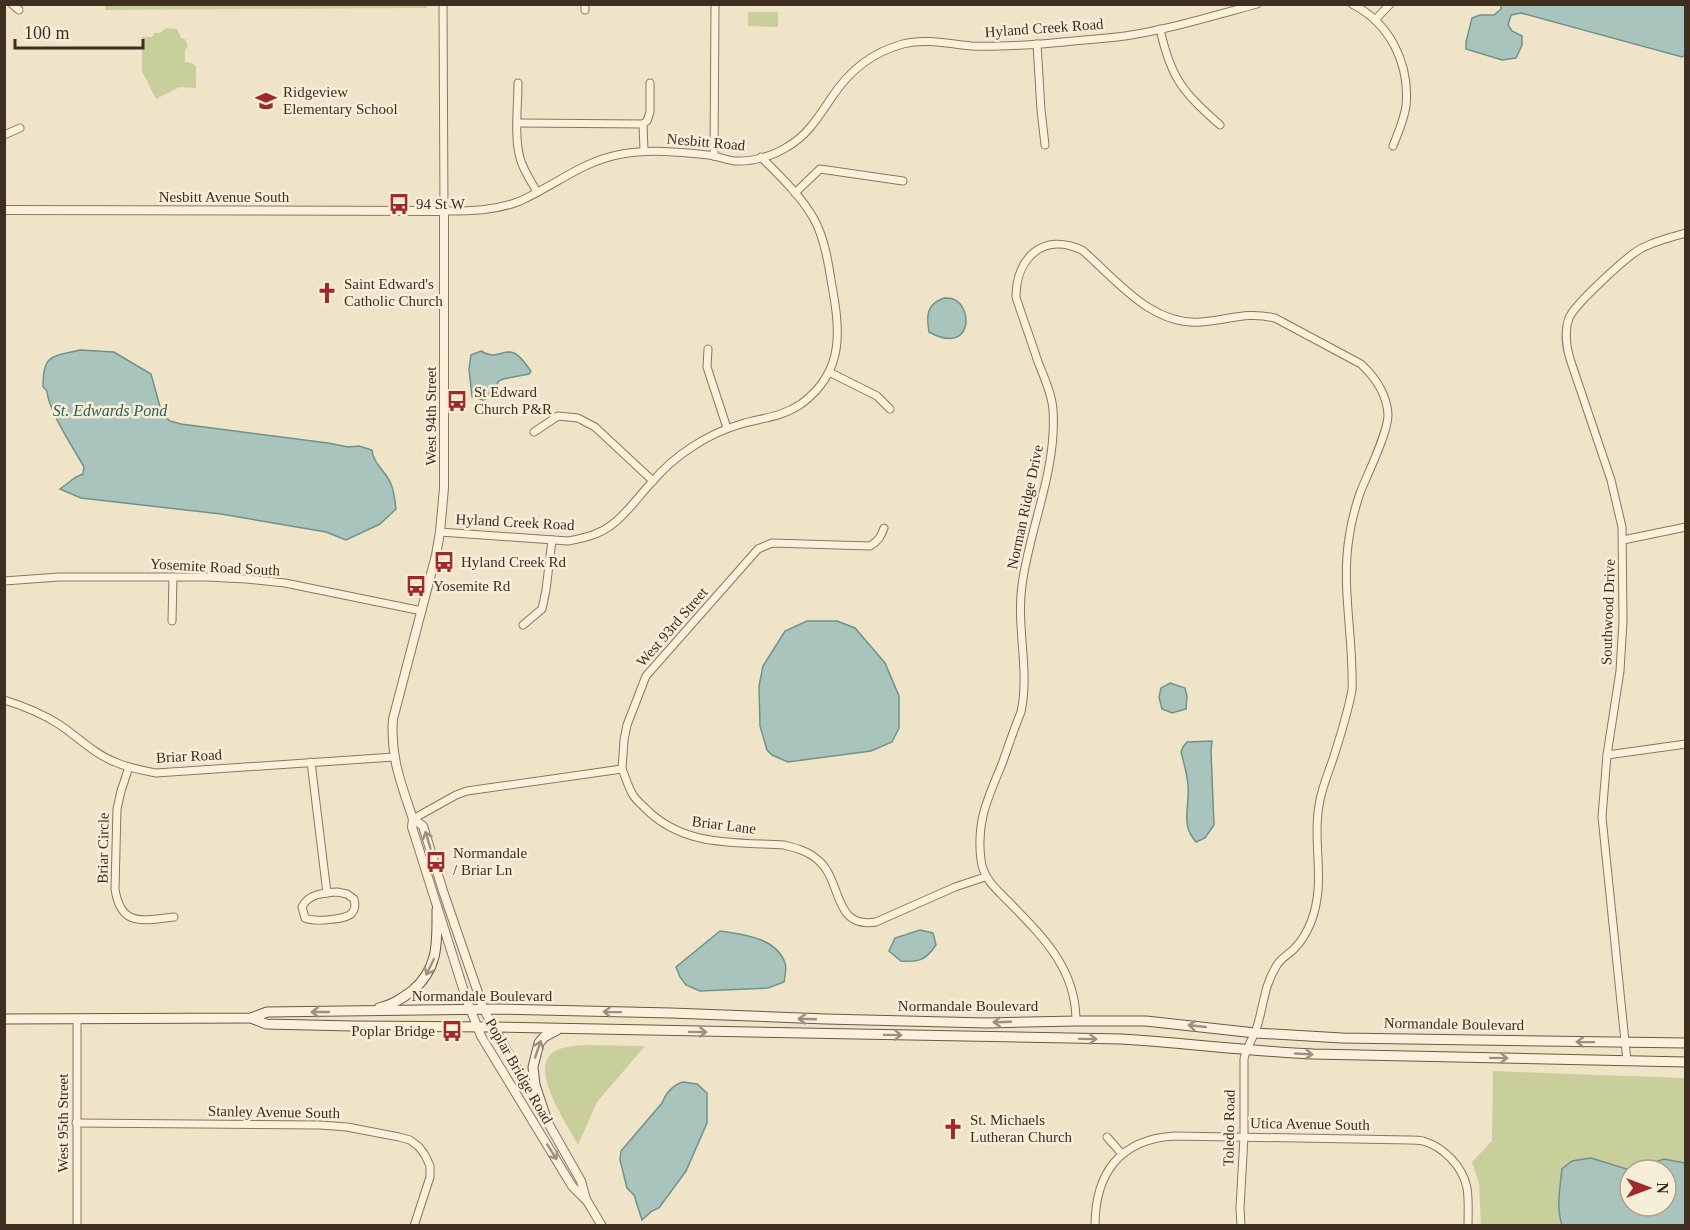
<svg xmlns="http://www.w3.org/2000/svg" width="1690" height="1230" font-family="Georgia,serif">
<rect width="100%" height="100%" fill="#f0e4c8"/>
<g fill="#c9cf9b">
<polygon points="105,4 427,4 427,8 105,10"/>
<polygon points="748,12 778,12 778,27 748,26"/>
<polygon points="166,28 177,29 181,38 185,39 188,46 185,50 185,62 192,63 196,66 196,88 180,87 156,99 142,71 142,37 152,37 154,33 160,33"/>
<path d="M 586,1045 L 645,1046 L 597,1102 L 578,1145 C 568,1125 532,1074 550,1055 C 558,1046 575,1046 586,1045 Z"/>
<polygon points="1493,1071 1685,1078 1685,1163 1664,1159 1629,1171 1591,1158 1559,1197 1559,1215 1562,1225 1481,1225 1479,1183 1472,1162 1492,1141"/>
</g>
<g fill="#a9c4bc" stroke="#6f938a" stroke-width="1.5">
<polygon points="1501,5 1685,5 1685,55 1682,57 1521,13 1511,15 1508,25 1512,31 1522,36 1522,45 1516,58 1502,60 1466,49 1466,42 1472,18 1480,15 1494,15 1501,9"/>
<path d="M 944,298 C 946,298 952,298 953,299 C 974,307 972,356 929,332 C 926,315 927,304 944,298 Z"/>
<path d="M 80,350 L 114,352 L 151,374 L 162,414 L 170,421 L 181,424 L 328,443 L 348,447 L 359,446 L 372,450 C 373,464 386,471 391,484 C 394,491 395,501 396,509 L 380,524 L 346,540 L 326,532 L 221,514 L 81,498 L 60,489 L 76,477 L 83,474 L 84,467 C 74,449 48,410 47,391 L 43,387 C 43,354 51,357 80,350 Z"/>
<path d="M 481,351 C 497,361 503,348 514,353 C 521,356 526,365 531,371 L 529,374 L 503,379 L 499,381 L 486,399 L 483,400 L 472,397 L 469,369 L 471,355 Z"/>
<polygon points="807,621 837,621 855,628 885,663 899,696 899,728 892,742 871,751 788,762 772,755 767,750 760,726 759,686 763,666 785,631"/>
<polygon points="1170,683 1185,688 1187,696 1186,709 1172,713 1162,709 1159,697 1161,688"/>
<path d="M 1212,741 L 1211,751 L 1214,825 L 1205,838 L 1196,842 C 1180,825 1190,806 1188,785 C 1187,774 1184,763 1181,752 L 1183,747 L 1187,742 Z"/>
<path d="M 920,930 L 933,933 L 936,945 C 925,961 919,962 901,961 L 889,951 L 895,938 Z"/>
<path d="M 720,931 C 743,935 776,937 785,963 C 787,968 785,976 784,982 L 768,988 L 700,991 L 686,985 L 680,977 L 676,967 Z"/>
<path d="M 683,1082 L 697,1084 L 707,1093 L 707,1123 L 686,1171 L 659,1208 L 652,1211 L 642,1220 L 634,1195 L 627,1188 L 620,1160 L 621,1151 L 662,1103 C 666,1093 673,1085 683,1082 Z"/>
<path d="M 1591,1158 L 1630,1170 L 1630,1206 L 1666,1206 L 1666,1170 L 1631,1170 L 1664,1159 L 1685,1163 L 1685,1225 L 1562,1225 C 1556,1207 1560,1188 1562,1169 L 1572,1161 Z"/>
</g>
<g fill="none" stroke-linecap="round" stroke-linejoin="round">
<defs>
<g id="minor">
<polyline points="12,4 19,10"/>
<path d="M 443,4 L 444,211 C 470,211 495,211 520,201 C 556,185 582,161 622,154 C 651,149 679,152 708,155 C 717,156 726,160 735,161 C 752,162 773,156 787,147 C 808,135 819,116 832,97 C 849,71 873,52 903,44 C 925,38 949,44 971,46 C 989,47 1007,46 1025,45 C 1045,44 1064,42 1084,40 C 1098,39 1111,38 1125,36 C 1170,29 1213,16 1257,4"/>
<path d="M 1352,4 C 1390,23 1410,64 1406,106 C 1404,120 1398,133 1393,146"/>
<polyline points="585,10 585,4"/>
<polyline points="1375,20 1390,4"/>
<path d="M 1160,29 C 1171,79 1183,92 1220,125"/>
<polyline points="1037,44 1041,110 1045,145"/>
<path d="M 518,83 C 518,106 514,136 520,158 C 523,170 531,181 537,192"/>
<polyline points="518,123 643,124"/>
<polyline points="4,135 20,128"/>
<polyline points="644,151 643,124 647,121 650,112 650,83"/>
<polyline points="714,156 715,4"/>
<polyline points="795,193 820,169 903,181"/>
<polyline points="708,349 707,367 727,428"/>
<polyline points="829,372 877,396 890,409"/>
<polyline points="534,432 558,416 578,418 595,427 653,481"/>
<path d="M 440,532 L 568,541 C 585,538 601,534 614,523 C 628,512 639,496 651,483 C 663,469 676,457 692,447 C 707,437 724,429 741,424 C 762,418 782,417 801,404 C 846,371 840,329 831,280 C 828,260 824,237 814,219 C 801,196 780,176 761,157"/>
<polyline points="1623,540 1686,527"/>
<polyline points="4,581 59,577 207,577 246,579 285,583 422,611"/>
<polyline points="172,621 173,577"/>
<polyline points="523,625 542,609 546,590 552,540"/>
<path d="M 4,700 C 24,706 43,714 60,725 C 78,737 94,754 115,762 C 128,768 142,770 156,773 L 394,757"/>
<polyline points="1607,755 1686,744"/>
<polyline points="311,762 327,893"/>
<path d="M 129,767 L 121,791 L 117,809 L 115,889 C 121,928 143,920 174,917"/>
<path d="M 622,769 L 624,740 L 627,725 L 646,676 L 758,549 L 772,543 L 870,546 C 878,541 881,537 884,528"/>
<path d="M 413,819 L 456,795 L 467,791 L 622,769 C 626,778 628,787 633,795 C 636,800 641,804 645,808 C 683,847 734,842 784,845 C 796,848 808,851 818,860 C 843,881 832,929 876,922 L 955,887 L 985,877"/>
<path d="M 337,892 L 347,894 L 354,899 C 355,904 356,908 352,913 C 346,920 313,922 305,918 L 302,907 C 308,894 323,893 337,892 Z"/>
<polyline points="77,1019 77,1226"/>
<path d="M 1076,1021 C 1076,968 1042,936 1008,901 C 996,889 983,878 981,860 C 976,821 988,798 1002,764 C 1008,747 1014,729 1021,712 C 1030,670 1016,627 1022,585 C 1030,526 1057,470 1053,410 C 1052,394 1044,377 1038,362 C 1031,340 1023,319 1016,297 C 1016,258 1043,232 1082,250 C 1116,279 1151,326 1201,322 C 1230,320 1245,311 1275,318 L 1361,364 C 1376,378 1387,394 1388,415 C 1388,433 1367,475 1360,493 C 1355,508 1351,523 1349,538 C 1341,588 1354,640 1352,690 C 1348,712 1341,734 1334,756 C 1329,771 1323,785 1320,800 C 1311,842 1327,881 1311,922 C 1307,932 1301,942 1294,949 C 1288,955 1281,958 1277,965 C 1263,987 1264,1007 1256,1030 C 1252,1040 1246,1048 1244,1059 L 1244,1137 L 1240,1208 L 1241,1226"/>
<path d="M 1627,1061 L 1602,817 L 1607,755 L 1620,671 L 1623,621 L 1622,527 L 1611,480 L 1570,359 C 1566,345 1564,332 1569,318 C 1575,304 1628,255 1642,248 C 1655,241 1671,237 1686,233"/>
<polyline points="76,1123 320,1125 347,1127 399,1137 410,1140 419,1147 425,1155 430,1166 430,1177 414,1226"/>
<polyline points="1107,1137 1122,1154"/>
<path d="M 1095,1226 C 1095,1173 1120,1139 1175,1136 L 1409,1140 C 1414,1140 1419,1140 1423,1141 C 1444,1147 1463,1167 1467,1188 C 1469,1200 1468,1213 1468,1226"/>
</g>
<g id="tertiary">
<path d="M 4,210 L 444,211 L 444,488 L 440,532 L 436,555 L 393,719 C 390,757 401,783 413,819 L 412,827 L 467,1001 L 481,1036 L 572,1186 L 587,1201 L 602,1226"/>
<polyline points="413,819 423,826 443,891 484,1010 581,1181 586,1199"/>
</g>
<g id="secondary">
<path d="M 379,1008 C 392,1005 401,999 412,991 C 439,968 437,943 437,910"/>
<path d="M 251,1018 L 266,1024 L 352,1026 L 492,1027 L 1121,1039 C 1185,1043 1249,1051 1313,1054 L 1686,1062"/>
<polyline points="4,1019 251,1018 267,1012 498,1009 671,1013 826,1019 986,1023 1076,1021 1146,1021 1255,1033 1342,1038 1686,1043"/>
<polyline points="547,1121 535,1085 533,1067 539,1043 544,1037 557,1030"/>
</g>
</defs>
<use href="#minor" stroke="#8d765c" stroke-width="9"/>
<use href="#tertiary" stroke="#8d765c" stroke-width="10"/>
<use href="#secondary" stroke="#6f573f" stroke-width="11"/>
<use href="#minor" stroke="#faf1dc" stroke-width="7"/>
<use href="#tertiary" stroke="#faf1dc" stroke-width="8"/>
<use href="#secondary" stroke="#faf1dc" stroke-width="9"/>
</g>
<defs><path id="oneway-shaft" d="M-6 0H5M1.5-3L5.5 0L1.5 3" fill="none" stroke-width="1.6" stroke-linecap="round" stroke-linejoin="round" transform="scale(1.5)"/></defs>
<g stroke="#9c907e">
<use href="#oneway-shaft" transform="translate(428 840) rotate(-107)"/>
<use href="#oneway-shaft" transform="translate(430 967) rotate(116)"/>
<use href="#oneway-shaft" transform="translate(320 1012) rotate(180)"/>
<use href="#oneway-shaft" transform="translate(612 1012) rotate(-179)"/>
<use href="#oneway-shaft" transform="translate(807 1019) rotate(-178)"/>
<use href="#oneway-shaft" transform="translate(1002 1022) rotate(178)"/>
<use href="#oneway-shaft" transform="translate(1197 1026) rotate(-174)"/>
<use href="#oneway-shaft" transform="translate(698 1032) rotate(1)"/>
<use href="#oneway-shaft" transform="translate(893 1035) rotate(1)"/>
<use href="#oneway-shaft" transform="translate(1088 1039) rotate(1)"/>
<use href="#oneway-shaft" transform="translate(1585 1042) rotate(-179)"/>
<use href="#oneway-shaft" transform="translate(538 1049) rotate(-71)"/>
<use href="#oneway-shaft" transform="translate(1304 1054) rotate(3)"/>
<use href="#oneway-shaft" transform="translate(1499 1058) rotate(1)"/>
<use href="#oneway-shaft" transform="translate(552 1152) rotate(58)"/>
</g>
<defs>
<symbol id="school-bare" viewBox="-9 -9 18 18"><path d="M0-5L7-2L0 1L-7-2ZM-4 1L0 2.5L4 1V4Q0 6-4 4Z" fill="#9e2a2b" stroke="#f7eed8" stroke-width="2.5" paint-order="stroke"/></symbol>
<symbol id="bus-bare" viewBox="-9 -9 18 18"><path d="M-5-6H5V4H4V6H2V4H-2V6H-4V4H-5ZM-3.5-4V0h7V-4ZM-3.5 1.2v1.5H-2V1.2ZM2 1.2v1.5H3.5V1.2Z" fill="#9e2a2b" stroke="#f7eed8" stroke-width="2.5" paint-order="stroke"/></symbol>
<symbol id="church-bare" viewBox="-9 -9 18 18"><path d="M-1.2-6h2.4v3.5h3.3v2.4h-3.3V6h-2.4V-.1h-3.3v-2.4h3.3Z" fill="#9e2a2b" stroke="#f7eed8" stroke-width="2.5" paint-order="stroke"/></symbol>
</defs>
<g fill-rule="evenodd">
<use href="#school-bare" x="251" y="86" width="30" height="30"/>
<use href="#bus-bare" x="384" y="189" width="30" height="30"/>
<use href="#church-bare" x="312" y="278" width="30" height="30"/>
<use href="#bus-bare" x="442" y="386" width="30" height="30"/>
<use href="#bus-bare" x="429" y="547" width="30" height="30"/>
<use href="#bus-bare" x="401" y="571" width="30" height="30"/>
<use href="#bus-bare" x="421" y="847" width="30" height="30"/>
<use href="#bus-bare" x="437" y="1016" width="30" height="30"/>
<use href="#church-bare" x="938" y="1114" width="30" height="30"/>
</g>
<g text-anchor="middle" dominant-baseline="central" stroke-width="5" stroke-linejoin="round" paint-order="stroke">
<g font-size="15" fill="#3d2e20" stroke="#f7eed8">
<text transform="translate(1044 28) rotate(-4)">Hyland Creek Road</text>
<text transform="translate(706 142) rotate(5)">Nesbitt Road</text>
<text x="224" y="197">Nesbitt Avenue South</text>
<text transform="translate(431 416) rotate(-90)">West 94th Street</text>
<text transform="translate(1025 507) rotate(-78)">Norman Ridge Drive</text>
<text transform="translate(515 522) rotate(3)">Hyland Creek Road</text>
<text transform="translate(215 567) rotate(3)">Yosemite Road South</text>
<text transform="translate(1608 612) rotate(-88)">Southwood Drive</text>
<text transform="translate(672 627) rotate(-49)">West 93rd Street</text>
<text transform="translate(189 756) rotate(-3)">Briar Road</text>
<text transform="translate(724 825) rotate(7)">Briar Lane</text>
<text transform="translate(103 848) rotate(-89)">Briar Circle</text>
<text x="482" y="996">Normandale Boulevard</text>
<text x="968" y="1006">Normandale Boulevard</text>
<text transform="translate(1454 1024) rotate(1)">Normandale Boulevard</text>
<text transform="translate(519 1071) rotate(60)">Poplar Bridge Road</text>
<text transform="translate(274 1112) rotate(1)">Stanley Avenue South</text>
<text transform="translate(63 1123) rotate(-90)">West 95th Street</text>
<text transform="translate(1310 1124) rotate(1)">Utica Avenue South</text>
<text transform="translate(1229 1128) rotate(-89)">Toledo Road</text>
</g>
<g font-size="15" fill="#3d2e20" stroke="#f7eed8" text-anchor="start">
<text x="283" y="92">Ridgeview<tspan x="283" dy="17">Elementary School</tspan></text>
<text x="416" y="204">94 St W</text>
<text x="344" y="284">Saint Edward's<tspan x="344" dy="17">Catholic Church</tspan></text>
<text x="474" y="392">St Edward<tspan x="474" dy="17">Church P&amp;R</tspan></text>
<text x="461" y="562">Hyland Creek Rd</text>
<text x="433" y="586">Yosemite Rd</text>
<text x="453" y="853">Normandale<tspan x="453" dy="17">/ Briar Ln</tspan></text>
<text x="435" y="1031" text-anchor="end">Poplar Bridge</text>
<text x="970" y="1120">St. Michaels<tspan x="970" dy="17">Lutheran Church</tspan></text>
</g>
<g font-size="16" font-style="italic" fill="#2f5d5a" stroke="#f7eed8">
<text x="110" y="410">St. Edwards Pond</text>
</g>
</g>
<rect width="1690" height="1230" fill="none" stroke="#3d2e20" stroke-width="12"/>
<g transform="translate(1648 1188) rotate(90)"><circle r="28" fill="#f7eed8" stroke="#ada18e" stroke-width="1.5"/>
<path d="M0-4.5L10 22L0 15L-10 22Z" fill="#9e2a2b"/>
<text y="-9" font-size="16" font-weight="bold" text-anchor="middle" fill="#3d2e20">N</text>
</g>
<path d="M15 39v9h128v-9" fill="none" stroke="#3d2e20" stroke-width="3"/>
<text x="24" y="39" font-size="18" fill="#3d2e20" stroke="#f7eed8" stroke-width="4.5" paint-order="stroke">100 m</text>
</svg>
